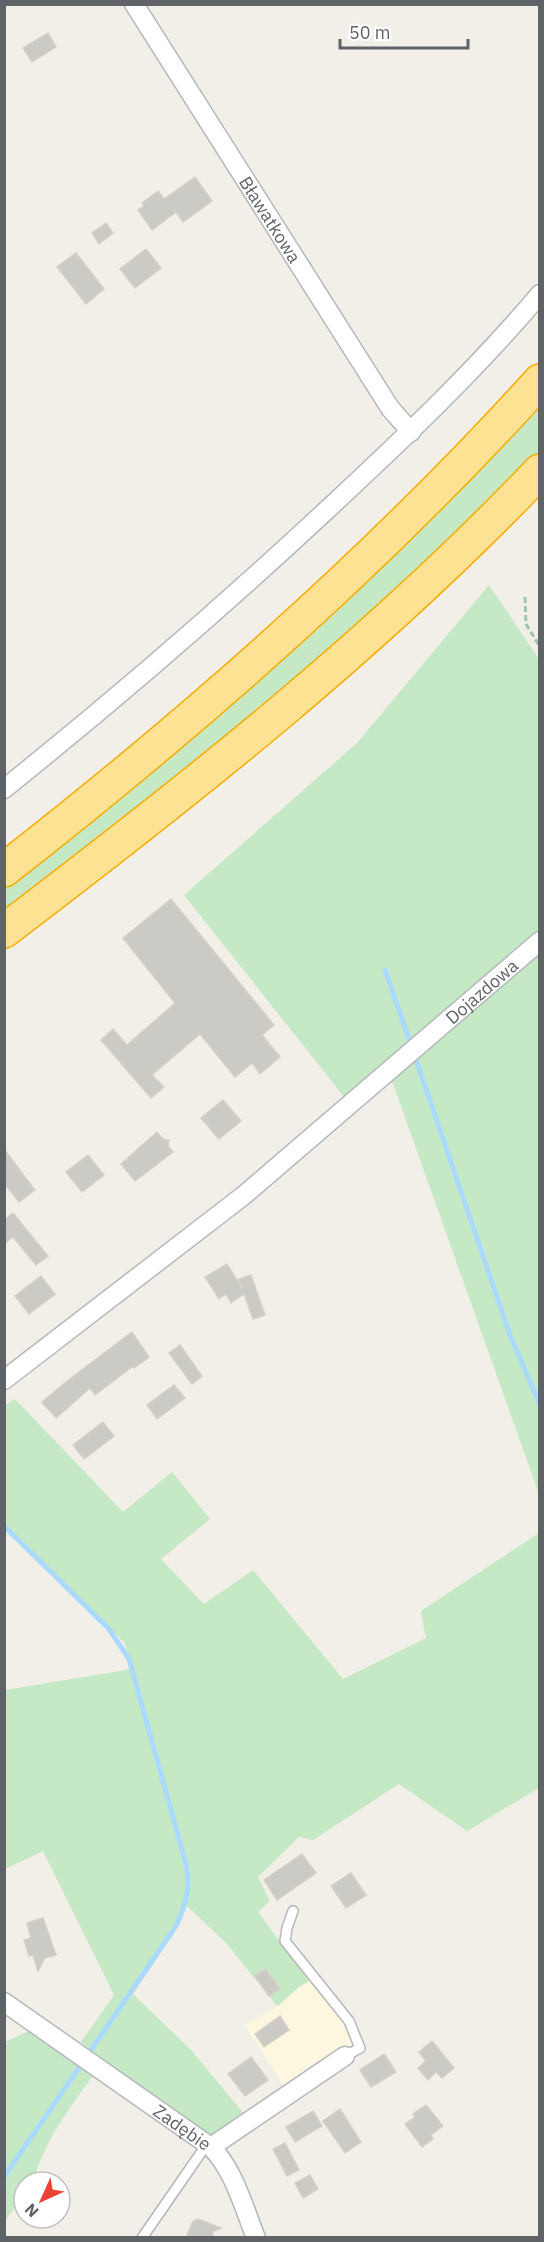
<svg xmlns="http://www.w3.org/2000/svg" width="544" height="2242" font-family="'IBM Plex Sans',sans-serif">
<rect width="100%" height="100%" fill="#f1efe8"/>
<polygon fill="#fef7e0" points="309,1981 346,2025 353,2043 349,2049 287,2091 245,2025 279,2005 299,1987"/>
<g fill="#c5e8c5">
<polygon points="539,400 539,454 492,503 380,610 5,919 5,881"/>
<polygon points="489,585 539,659 539,1494 392,1081 384,1066 345,1098 184,895 357,743"/>
<polygon points="15,1399 123,1512 172,1472 210,1519 161,1559 204,1604 253,1570 343,1679 426,1638 421,1611 539,1533 539,1788 467,1831 399,1784 313,1840 299,1837 258,1877 270,1901 258,1912 309,1981 299,1987 279,2005 277,2006 226,1943 186,1905 182,1920 133,1994 191,2050 245,2115 219,2135 206,2136 81,2042 114,1995 43,1851 5,1869 5,1690 132,1669 124,1642 5,1529 4,1406"/>
<path d="M 31,2030 L 95,2073 C 69,2108 45,2140 33,2182 L 24,2182 L 24,2195 L 5,2221 L 5,2042 Z"/>
</g>
<g fill="none" stroke-linecap="round" stroke-linejoin="round">
<g stroke="#aadaff" stroke-width="5">
<polyline points="385,970 411,1045"/>
<polyline points="414,1054 510,1335 540,1405"/>
<path d="M 4,1526 L 109,1629 L 129,1659 L 186,1864 C 191,1888 186,1904 176,1926 L 4,2177"/>
</g>
</g>
<g fill="#cccac5" stroke="#d6d1c6" stroke-width="1.5">
<polygon points="48,33 56,47 32,62 23,48"/>
<polygon points="195,177 212,201 183,222 176,212 152,230 138,210 144,206 142,203 158,191 164,199"/>
<polygon points="106,223 113,233 99,244 92,233"/>
<polygon points="146,249 161,268 135,288 120,269"/>
<polygon points="76,253 104,289 86,304 57,267"/>
<polygon points="171,899 274,1025 262,1035 280,1057 260,1074 252,1063 235,1077 200,1034 152,1075 164,1087 151,1098 101,1040 113,1029 127,1045 175,1003 123,938"/>
<polygon points="223,1100 241,1121 219,1139 201,1118"/>
<polygon points="157,1132 163,1139 169,1140 168,1146 173,1152 135,1181 121,1164"/>
<polygon points="4,1149 35,1190 19,1202 4,1183"/>
<polygon points="88,1155 104,1175 82,1192 66,1172"/>
<polygon points="13,1213 48,1256 36,1265 13,1237 4,1244 4,1220"/>
<polygon points="227,1264 242,1288 239,1279 251,1275 265,1315 253,1319 244,1294 231,1303 226,1294 219,1299 205,1277"/>
<polygon points="41,1276 55,1294 29,1314 15,1296"/>
<polygon points="132,1332 149,1357 134,1368 133,1366 95,1395 90,1388 56,1418 42,1402 71,1378"/>
<polygon points="180,1345 202,1376 192,1384 169,1353"/>
<polygon points="174,1385 185,1398 157,1419 147,1405"/>
<polygon points="103,1422 114,1436 84,1459 73,1445"/>
<polygon points="302,1854 316,1873 277,1900 264,1880"/>
<polygon points="351,1873 366,1895 346,1908 331,1886"/>
<polygon points="43,1918 56,1955 45,1958 38,1971 33,1955 29,1956 24,1940 31,1938 27,1923"/>
<polygon points="266,1969 280,1989 269,1996 255,1976"/>
<polygon points="280,2016 289,2030 264,2047 255,2034"/>
<polygon points="432,2041 454,2068 442,2078 436,2072 428,2080 418,2068 426,2061 419,2052"/>
<polygon points="384,2054 396,2072 371,2087 360,2070"/>
<polygon points="251,2057 268,2080 245,2096 228,2074"/>
<polygon points="426,2105 443,2126 431,2135 433,2139 422,2147 405,2124 415,2117 413,2114"/>
<polygon points="340,2109 361,2142 345,2153 323,2121"/>
<polygon points="313,2111 322,2126 295,2142 286,2127"/>
<polygon points="285,2143 299,2170 287,2176 273,2149"/>
<polygon points="310,2175 318,2189 303,2198 295,2183"/>
<polygon points="198,2219 221,2228 212,2232 214,2238 186,2238 193,2221"/>
</g>
<g fill="none" stroke-linecap="round" stroke-linejoin="round">
<defs>
<g id="service">
<polyline points="293,1911 287,1928 285,1941 349,2021 360,2048 345,2056"/>
<polyline points="142,2238 207,2144"/>
</g>
<g id="minor">
<path id="s1" d="M 134,4 L 390,408 L 411,432"/>
<path d="M 4,789 C 116,699 225,605 330,507 C 403,439 475,371 540,294"/>
<path id="s2" d="M 4,1380 L 243,1196 L 540,941"/>
<path id="s3" d="M 4,2002 L 211,2147 C 234,2170 244,2208 256,2238"/>
<polyline points="211,2147 345,2056"/>
</g>
<g id="motorway">
<path d="M 4,870 C 195,721 377,561 540,381"/>
<path d="M 4,931 C 192,788 377,642 540,471"/>
</g>
</defs>
<use href="#service" stroke="#b5b8bc" stroke-width="12"/>
<use href="#minor" stroke="#b5b8bc" stroke-width="21"/>
<use href="#motorway" stroke="#f9ab00" stroke-width="36"/>
<polyline stroke="#9cc7a9" stroke-width="3" stroke-dasharray="6 3" stroke-linecap="butt" points="525,597 526,624 540,647"/>
<use href="#service" stroke="#fff" stroke-width="9"/>
<use href="#minor" stroke="#fff" stroke-width="18"/>
<use href="#motorway" stroke="#fde293" stroke-width="33"/>
</g>
<g text-anchor="middle" dominant-baseline="central" stroke-width="4.5" stroke-linejoin="round" paint-order="stroke">
<g font-size="18" fill="#5f6368" stroke="#fff">
<text stroke="none"><textPath href="#s1" startOffset="255">Bławatkowa</textPath></text>
<text stroke="none"><textPath href="#s2" startOffset="616">Dojazdowa</textPath></text>
<text stroke="none"><textPath href="#s3" startOffset="218">Zadębie</textPath></text>
</g>
</g>
<rect width="544" height="2242" fill="none" stroke="#5f6368" stroke-width="12"/>
<g transform="translate(42 2200) rotate(225)"><circle r="28" fill="#ffffff" stroke="#bfc1c3" stroke-width="1.5"/>
<path d="M0-4.5L10 22L0 15L-10 22Z" fill="#ea4335"/>
<text y="-9" font-size="16" font-weight="bold" text-anchor="middle" fill="#5f6368">N</text>
</g>
<path d="M340 39v9h128v-9" fill="none" stroke="#5f6368" stroke-width="3"/>
<text x="349" y="39" font-size="18" fill="#5f6368" stroke="#ffffff" stroke-width="4.5" paint-order="stroke">50 m</text>
</svg>
